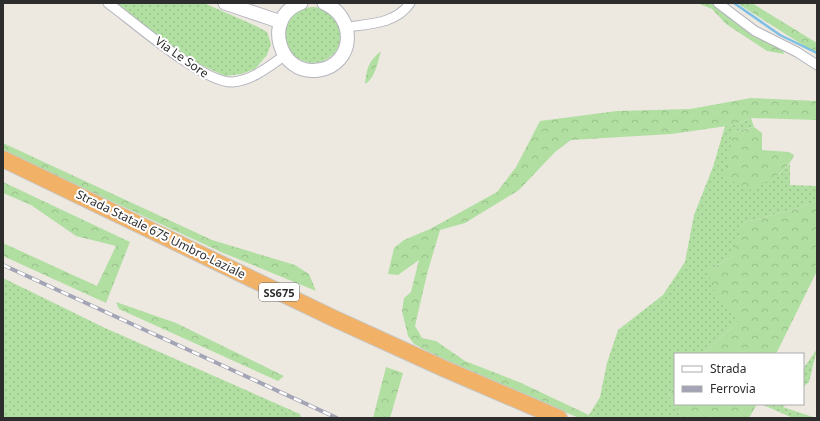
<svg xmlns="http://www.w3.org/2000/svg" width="820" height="421" font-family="'Noto Sans',sans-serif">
<defs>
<pattern id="grass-dots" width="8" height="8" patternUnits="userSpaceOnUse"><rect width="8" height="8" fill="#b1dfa2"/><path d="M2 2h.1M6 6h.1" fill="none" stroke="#99c08c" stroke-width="1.8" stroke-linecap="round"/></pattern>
<pattern id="forest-crowns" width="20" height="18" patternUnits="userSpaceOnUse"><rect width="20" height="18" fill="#b1dfa2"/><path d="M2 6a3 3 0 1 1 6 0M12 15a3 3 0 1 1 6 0" fill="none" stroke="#99c08c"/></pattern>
</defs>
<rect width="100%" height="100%" fill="#ede9e1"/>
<g fill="url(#grass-dots)">
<polygon points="114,3 204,3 256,26 267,32 271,44 267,55 255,69 241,74 225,76 190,60"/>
<circle cx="313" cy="35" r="28"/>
<polygon points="751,118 754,127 733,132 779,174 790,164 790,185 817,186 817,201 792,210 742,223 740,237 731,257 708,271 739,321 703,354 675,354 675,386 668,394 682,418 591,418 589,415 600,397 607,363 618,330 663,295 685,262 694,215 713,167 725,126 734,125"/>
<polygon points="3,278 105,328 300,414 301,418 3,418"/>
<polygon points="817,349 809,382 803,387 803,369"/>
<polygon points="761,404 785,404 783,407 816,418 793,418"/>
</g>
<g fill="url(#forest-crowns)">
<polygon points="697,3 712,3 736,21 783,50 784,54 767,51 726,24 712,9"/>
<polygon points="737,3 752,3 817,43 817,54"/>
<path d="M 381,51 C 378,61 375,79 365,84 C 367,68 368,62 381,51 Z"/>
<polygon points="751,98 817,101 817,120 751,118 734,125 671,134 571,140 555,152 519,190 465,223 440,230 427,274 415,326 422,338 436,341 465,361 519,382 591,416 592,418 579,418 464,370 414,344 408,336 402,311 404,298 411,292 419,260 398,275 388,274 394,248 404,240 430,229 497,192 516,167 540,121 617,111 690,109"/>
<path d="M 754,127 L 762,133 L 762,150 L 789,152 L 794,155 C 786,174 767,181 750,190 L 725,177 L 733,132 Z"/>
<polygon points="3,143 212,240 295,265 309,274 316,291 221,252 3,151"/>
<polygon points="3,182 130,242 106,303 3,256 3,243 97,286 116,246 76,236 31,205 3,193"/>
<polygon points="817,201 817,271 776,354 703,354 739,321 713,289 708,271 731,257 739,237 742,223 792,210"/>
<polygon points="116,302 176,323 284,376 278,381 119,309"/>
<polygon points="386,367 403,373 390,418 373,418"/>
<polygon points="675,386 675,404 757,404 749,418 682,418 668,394"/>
</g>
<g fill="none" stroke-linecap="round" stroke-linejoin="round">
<polyline stroke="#7dbfe5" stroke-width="2.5" points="734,3 780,35 817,53"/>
<defs>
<g id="street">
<path d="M 108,3 C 134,22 204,84 233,82 C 253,80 268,67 284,56"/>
<polyline points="718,3 755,31 797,52 817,65"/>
<path d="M 347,27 C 369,24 396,24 410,3"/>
</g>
<g id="secondary">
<polyline points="225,3 281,22"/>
<path d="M 301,3 C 262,16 278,77 319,70 C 355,64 357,17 324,3"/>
</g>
<polyline id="highway" points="3,159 333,318 445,369 559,418"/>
</defs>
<use href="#street" stroke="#b4b5bf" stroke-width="11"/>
<use href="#secondary" stroke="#b4b5bf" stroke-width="15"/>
<use href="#highway" stroke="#c8c8c8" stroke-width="18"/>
<use href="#street" stroke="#fff" stroke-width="9"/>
<use href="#secondary" stroke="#fff" stroke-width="13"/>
<use href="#highway" stroke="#f1b167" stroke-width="16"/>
<defs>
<polyline id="rail" points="3,265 337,418"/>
</defs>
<use href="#rail" stroke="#a3a4b5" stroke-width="4"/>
<use href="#rail" stroke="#fff" stroke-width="2.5" stroke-dasharray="8" stroke-linecap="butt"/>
</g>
<g text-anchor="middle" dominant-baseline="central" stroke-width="4" stroke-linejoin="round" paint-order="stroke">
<rect fill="#fff" stroke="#6c6c6c" stroke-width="1" x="259" y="283" width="40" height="18" rx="3"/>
<g font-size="11" font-weight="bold" fill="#2d2d2d">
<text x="279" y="292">SS675</text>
</g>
<g font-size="12" fill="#2d2d2d" stroke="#fff">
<text transform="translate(182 57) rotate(35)">Via Le Sore</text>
<text transform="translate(161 234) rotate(26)">Strada Statale 675 Umbro-Laziale</text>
</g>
</g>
<rect width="820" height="421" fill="none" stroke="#2d2d2d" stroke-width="8"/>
<rect x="674" y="353" width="130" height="52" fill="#ffffff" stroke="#ababab"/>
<rect x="682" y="366" width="20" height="6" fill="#ffffff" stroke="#ababab"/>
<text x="710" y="373" font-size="12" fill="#2d2d2d">Strada</text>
<rect x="682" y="386" width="20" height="6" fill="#a3a4b5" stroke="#ababab"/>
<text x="710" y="393" font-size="12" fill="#2d2d2d">Ferrovia</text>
</svg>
